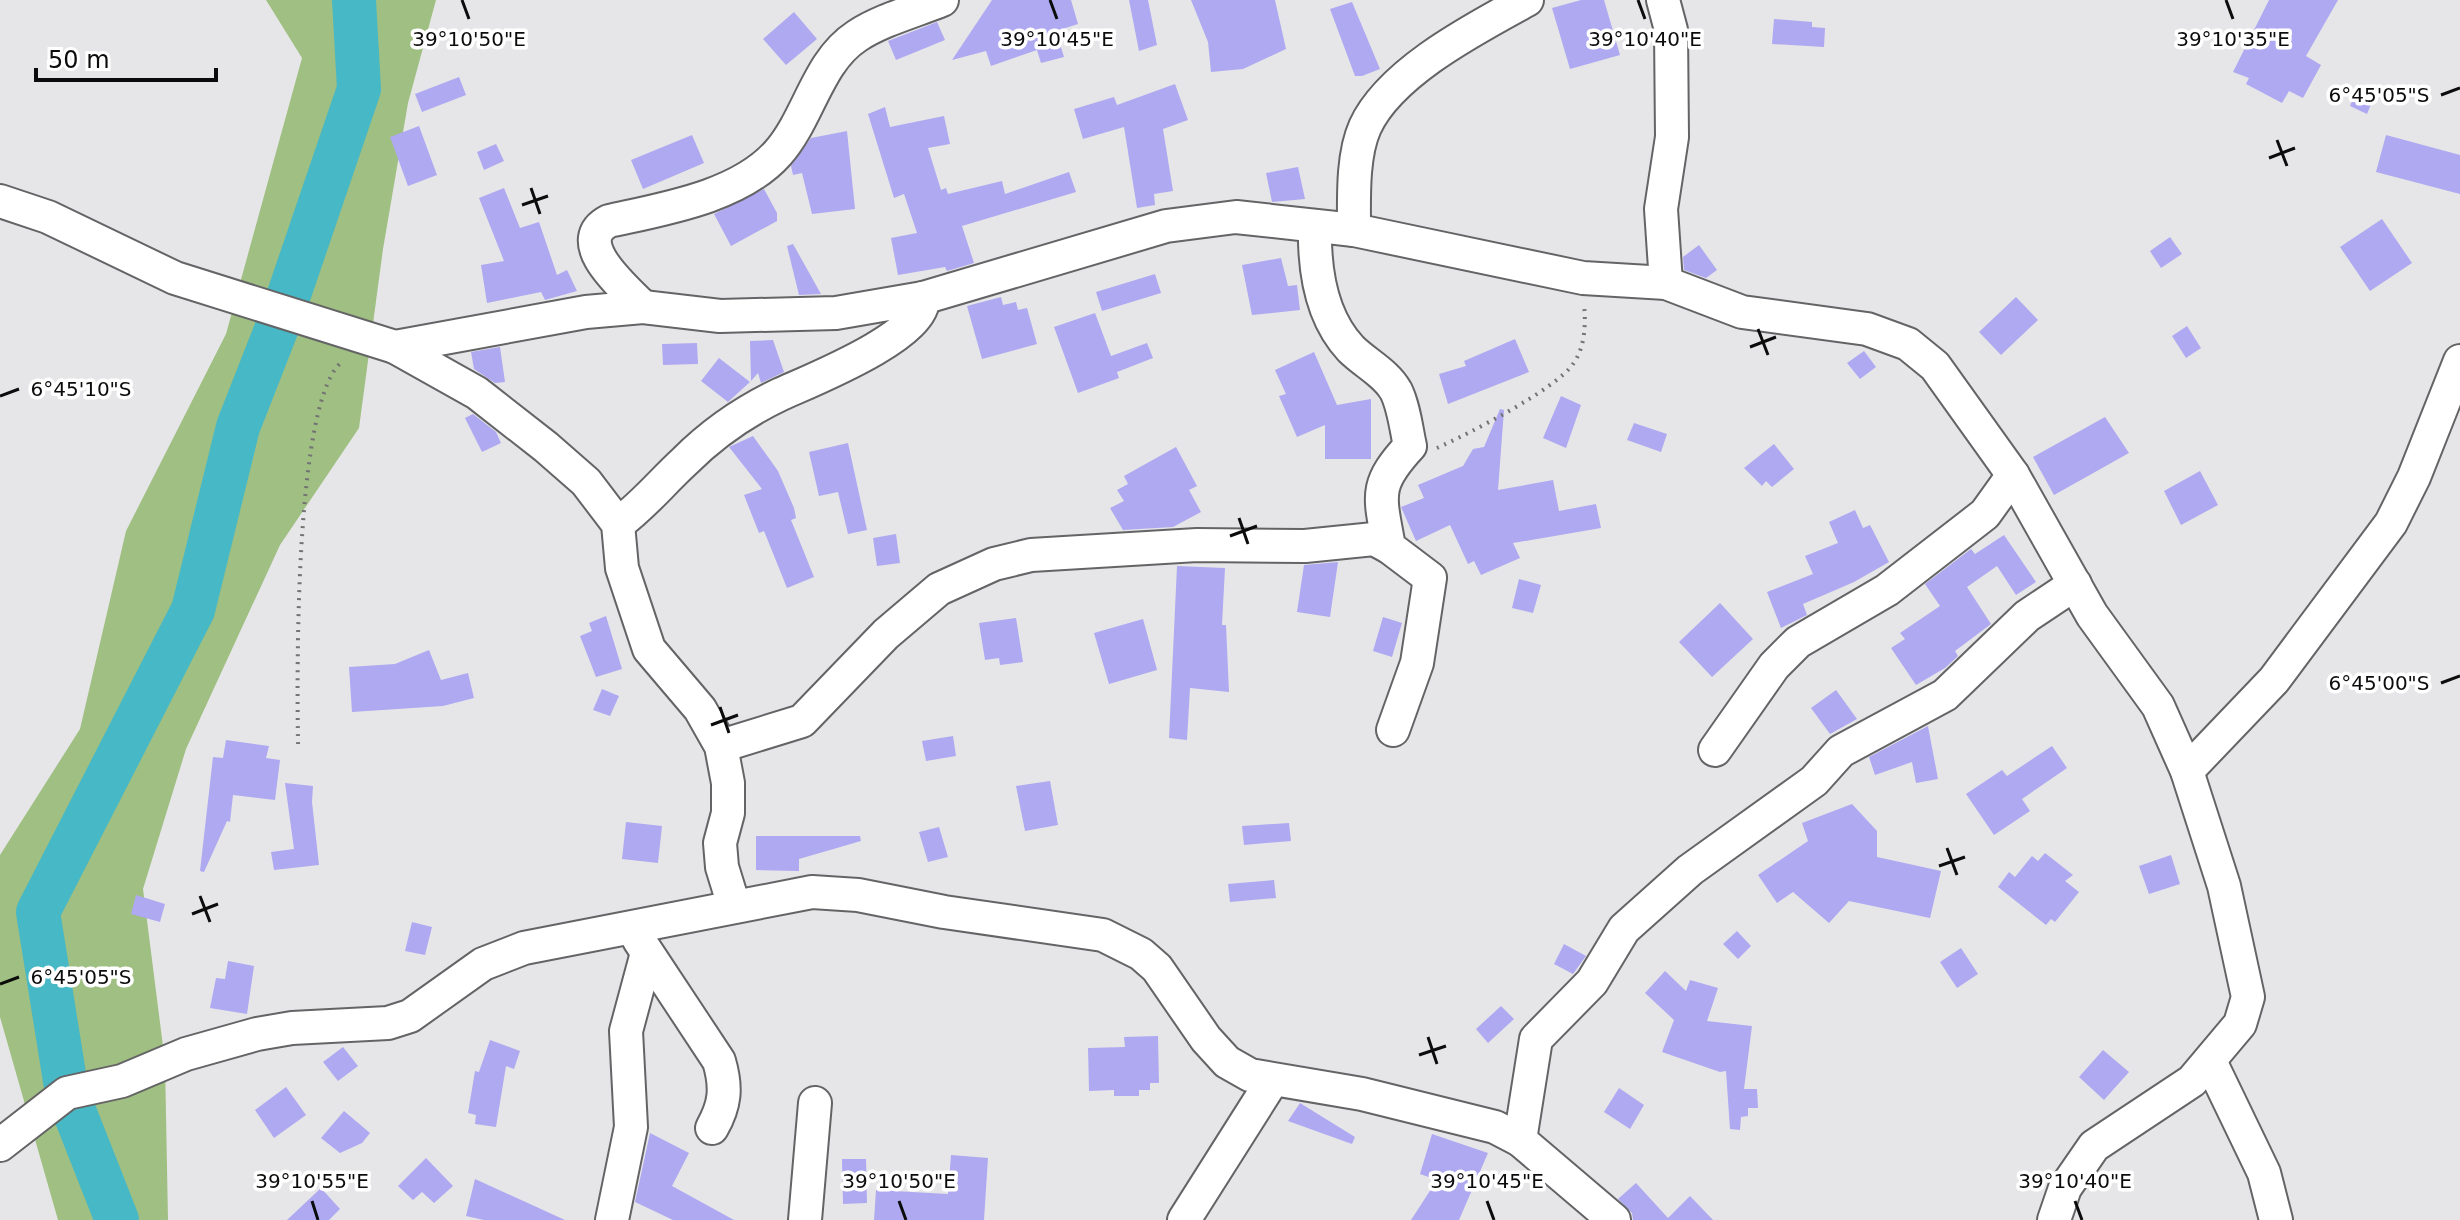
<svg xmlns="http://www.w3.org/2000/svg" width="2460" height="1220" font-family="'DejaVu Sans',sans-serif">
<rect width="100%" height="100%" fill="#e6e6e8"/>
<polygon fill="#a0bf82" points="266,0 436,0 408,103 383,249 359,428 280,545 186,749 143,889 165,1062 168,1220 58,1220 0,1017 0,855 80,729 126,531 226,334 302,58"/>
<g fill="none" stroke-linecap="round" stroke-linejoin="round">
<polyline stroke="#47b8c5" stroke-width="44" points="117,1220 67,1093 38,912 193,610 238,427 283,312 359,89 354,0"/>
</g>
<g fill="#aea9f1">
<polygon points="992,0 1071,0 1078,24 1056,31 1064,57 1041,63 1037,50 991,66 986,51 952,60"/>
<polygon points="1129,0 1148,0 1157,45 1139,51"/>
<polygon points="1191,0 1275,0 1286,49 1243,69 1211,72 1208,42"/>
<polygon points="1581,0 1604,0 1620,55 1570,69 1552,8"/>
<polygon points="2269,0 2338,0 2306,56 2321,65 2303,98 2289,91 2282,103 2246,84 2249,78 2233,72"/>
<polygon points="1352,2 1380,69 1362,76 1355,76 1330,9"/>
<polygon points="794,12 817,39 786,65 763,39"/>
<polygon points="1774,19 1812,22 1812,27 1825,28 1824,47 1772,44"/>
<polygon points="937,22 945,40 896,60 888,41"/>
<polygon points="459,77 466,95 422,112 415,94"/>
<polygon points="1175,84 1188,120 1163,129 1173,191 1154,194 1155,205 1137,208 1124,127 1083,139 1074,109 1114,97 1117,105"/>
<polygon points="2359,84 2376,92 2367,114 2350,106"/>
<polygon points="885,107 890,127 944,116 950,144 928,148 941,190 946,188 948,194 1002,181 1005,194 1069,172 1076,192 962,226 974,263 947,271 945,267 898,275 891,238 917,233 904,194 894,198 868,114"/>
<polygon points="419,126 437,175 408,186 390,137"/>
<polygon points="847,131 855,209 812,214 802,173 793,175 791,166 811,138"/>
<polygon points="692,135 704,163 643,189 631,160"/>
<polygon points="2386,135 2460,155 2460,194 2376,172"/>
<polygon points="496,144 504,161 484,170 477,152"/>
<polygon points="1298,167 1305,199 1272,202 1266,173"/>
<polygon points="504,188 520,228 539,222 557,275 567,270 577,291 545,300 541,292 487,303 481,265 504,261 479,198"/>
<polygon points="764,189 777,213 777,221 731,246 714,214"/>
<polygon points="2382,219 2412,263 2370,291 2340,247"/>
<polygon points="2170,237 2182,254 2161,268 2150,251"/>
<polygon points="793,244 821,294 799,295 787,246"/>
<polygon points="1699,245 1717,270 1706,278 1684,270 1683,257"/>
<polygon points="1281,258 1288,286 1297,285 1300,310 1252,315 1242,265"/>
<polygon points="1155,274 1161,293 1102,311 1096,292"/>
<polygon points="1001,297 1003,305 1016,302 1018,310 1027,308 1037,344 982,359 967,306"/>
<polygon points="2016,297 2038,320 2001,355 1979,332"/>
<polygon points="1095,313 1111,356 1147,343 1153,358 1117,372 1119,378 1078,393 1054,327"/>
<polygon points="2187,326 2201,348 2186,358 2172,336"/>
<polygon points="1515,339 1529,372 1448,404 1439,374 1466,366 1464,361"/>
<polygon points="773,340 784,372 761,383 758,373 751,381 750,341"/>
<polygon points="697,343 698,364 663,365 662,344"/>
<polygon points="500,347 505,382 495,383 474,369 471,352"/>
<polygon points="1864,351 1876,367 1860,379 1847,363"/>
<polygon points="1314,352 1337,405 1371,399 1371,459 1325,459 1325,425 1297,437 1279,396 1286,394 1275,370"/>
<polygon points="719,358 750,382 728,402 701,381"/>
<polygon points="1561,396 1581,405 1566,448 1543,438"/>
<polygon points="1500,409 1504,410 1498,490 1553,480 1559,511 1596,504 1601,528 1513,543 1520,558 1481,575 1474,561 1468,564 1450,525 1416,541 1401,507 1424,498 1418,485 1463,466 1473,449 1484,447"/>
<polygon points="473,414 496,432 501,443 482,452 465,418"/>
<polygon points="2105,417 2129,453 2054,495 2033,457"/>
<polygon points="1634,423 1667,434 1661,452 1627,440"/>
<polygon points="753,436 778,471 794,508 796,518 791,520 814,577 787,588 764,531 759,533 744,495 762,489 729,447"/>
<polygon points="848,443 867,530 848,534 838,492 819,496 809,452"/>
<polygon points="1774,444 1794,469 1772,487 1766,481 1762,486 1744,468"/>
<polygon points="1176,447 1197,486 1189,490 1201,512 1173,527 1123,530 1110,508 1124,501 1117,490 1128,484 1124,476"/>
<polygon points="2200,471 2218,505 2181,525 2164,491"/>
<polygon points="1855,510 1863,528 1870,525 1889,562 1854,582 1803,604 1807,615 1781,628 1767,592 1813,574 1805,556 1838,543 1829,522"/>
<polygon points="896,534 900,563 877,566 873,538"/>
<polygon points="2004,535 2036,582 2016,595 1997,566 1967,587 1991,624 1955,651 1958,656 1945,668 1916,685 1891,648 1905,639 1900,633 1940,606 1925,584 1971,549 1975,554"/>
<polygon points="1338,562 1330,617 1297,612 1304,565"/>
<polygon points="1177,566 1225,568 1222,625 1226,625 1229,692 1190,688 1187,740 1169,738"/>
<polygon points="1519,579 1541,585 1533,613 1512,608"/>
<polygon points="1720,603 1753,639 1712,677 1679,642"/>
<polygon points="606,616 622,669 596,677 580,636 592,631 589,623"/>
<polygon points="1383,617 1402,623 1392,657 1373,651"/>
<polygon points="1016,618 1023,662 1000,665 999,658 985,660 979,623"/>
<polygon points="1143,619 1157,670 1109,684 1094,633"/>
<polygon points="429,650 441,680 468,673 474,698 443,706 352,712 349,667 395,664"/>
<polygon points="602,689 619,696 610,716 593,710"/>
<polygon points="1836,690 1857,719 1830,734 1811,708"/>
<polygon points="1928,726 1938,779 1916,783 1912,762 1875,775 1869,757"/>
<polygon points="953,736 956,756 926,761 922,741"/>
<polygon points="226,740 269,746 266,758 280,760 275,800 233,795 230,822 227,821 204,872 200,871 213,757 223,758"/>
<polygon points="2052,746 2067,768 2022,799 2030,811 1994,835 1966,794 2002,770 2007,776"/>
<polygon points="1050,781 1058,825 1025,831 1016,786"/>
<polygon points="285,783 313,786 312,802 319,865 274,870 271,852 294,849"/>
<polygon points="1852,804 1877,831 1877,857 1941,871 1930,918 1849,901 1829,923 1793,892 1777,903 1758,875 1808,841 1802,823"/>
<polygon points="626,822 662,826 658,863 622,859"/>
<polygon points="1289,823 1291,841 1244,845 1242,826"/>
<polygon points="939,827 948,857 928,862 919,832"/>
<polygon points="756,836 860,836 861,841 799,859 799,871 756,870"/>
<polygon points="2045,853 2073,875 2065,881 2079,892 2055,922 2051,919 2046,925 1998,887 2009,872 2015,877 2032,856 2038,861"/>
<polygon points="2171,855 2180,884 2149,894 2139,866"/>
<polygon points="1274,880 1276,898 1230,902 1228,884"/>
<polygon points="136,895 165,904 160,922 131,914"/>
<polygon points="412,922 432,927 425,955 405,951"/>
<polygon points="1737,931 1751,946 1738,959 1723,944"/>
<polygon points="1564,944 1586,956 1573,974 1554,964"/>
<polygon points="1961,948 1978,974 1957,988 1940,962"/>
<polygon points="228,961 254,966 247,1014 210,1008 216,978 225,979"/>
<polygon points="1665,971 1686,991 1690,980 1718,988 1707,1021 1752,1026 1744,1089 1757,1089 1758,1108 1748,1108 1748,1116 1741,1117 1740,1130 1730,1129 1726,1071 1720,1072 1662,1052 1674,1020 1645,993"/>
<polygon points="1501,1006 1514,1019 1488,1043 1476,1029"/>
<polygon points="1158,1036 1159,1083 1150,1083 1150,1090 1139,1090 1139,1096 1114,1096 1114,1090 1089,1091 1088,1048 1125,1047 1124,1037"/>
<polygon points="490,1040 520,1051 514,1069 506,1066 496,1127 475,1124 476,1115 468,1113 475,1071 479,1072"/>
<polygon points="343,1047 358,1066 338,1081 323,1062"/>
<polygon points="2103,1050 2129,1072 2104,1100 2079,1077"/>
<polygon points="286,1087 306,1115 274,1138 255,1110"/>
<polygon points="1619,1088 1644,1105 1630,1129 1604,1112"/>
<polygon points="1300,1103 1355,1137 1352,1144 1288,1121"/>
<polygon points="344,1111 370,1133 362,1143 340,1153 321,1138"/>
<polygon points="650,1133 689,1153 672,1186 734,1220 673,1220 635,1202"/>
<polygon points="1432,1134 1488,1153 1459,1220 1411,1220 1437,1180 1420,1174"/>
<polygon points="951,1155 988,1158 984,1220 874,1220 876,1190 948,1194"/>
<polygon points="426,1158 453,1186 434,1203 422,1192 413,1200 398,1186"/>
<polygon points="842,1159 866,1159 867,1203 843,1204"/>
<polygon points="475,1179 565,1220 484,1220 466,1216"/>
<polygon points="1636,1183 1668,1218 1690,1196 1713,1220 1633,1220 1632,1213 1618,1199"/>
<polygon points="321,1188 340,1209 329,1220 287,1220"/>
</g>
<g fill="none" stroke-linecap="round" stroke-linejoin="round">
<defs>
<g id="minor">
<polyline points="1663,0 1671,30 1672,137 1661,209 1666,283"/>
<polyline points="0,201 48,217 175,278 395,347 586,312 643,307 720,316 836,313 923,298 1166,226 1236,217 1354,230 1583,278 1666,283 1742,312 1867,329 1908,344 1935,366 2013,475 2092,615 2158,706 2187,771 2224,886 2248,997 2240,1024 2192,1081 2094,1146 2065,1188 2054,1220"/>
<path d="M 1315,226 C 1314,267 1320,316 1351,349 C 1365,363 1386,373 1396,391 C 1404,407 1406,428 1410,446 C 1373,486 1380,496 1389,547 L 1430,578 L 1417,663 L 1393,730"/>
<path d="M 1354,230 C 1354,199 1352,156 1365,127 C 1390,72 1476,28 1527,0"/>
<path d="M 643,307 C 627,290 568,242 609,221 C 663,209 739,197 778,153 C 809,118 817,62 857,36 C 881,20 915,11 942,0"/>
<polyline points="395,347 477,393 546,447 586,482 618,524 622,568 649,649 700,709 721,746 728,783 728,813 720,843 722,867 734,906"/>
<path d="M 618,524 C 644,505 662,482 685,461 C 713,433 745,411 781,394 C 812,380 926,335 923,298"/>
<polyline points="721,746 802,721 886,634 939,589 994,564 1031,555 1197,545 1305,546 1374,539 1389,547"/>
<polyline points="1715,750 1774,666 1798,642 1887,590 1985,514 2013,475"/>
<polyline points="2187,771 2274,680 2391,523 2414,477 2460,361"/>
<path d="M 639,940 L 719,1061 C 727,1088 725,1105 712,1128"/>
<polyline points="2210,1061 2264,1173 2276,1220"/>
<polyline points="1520,1140 1536,1039 1592,982 1624,929 1690,870 1814,781 1841,751 1945,695 2027,616 2075,584"/>
<polyline points="0,1145 67,1093 122,1081 186,1054 257,1034 292,1028 388,1023 410,1016 483,964 524,948 812,892 858,895 944,912 1103,935 1141,954 1157,968 1206,1039 1227,1062 1250,1075 1362,1094 1495,1127 1520,1140 1614,1220"/>
<polyline points="612,1220 631,1127 626,1031 647,953"/>
<polyline points="805,1220 815,1103"/>
<polyline points="1184,1220 1272,1081"/>
</g>
</defs>
<use href="#minor" stroke="#646466" stroke-width="36"/>
<g stroke="#737374" stroke-width="4" stroke-dasharray="2 6" stroke-linecap="butt">
<path d="M 1437,448 C 1468,434 1555,390 1573,364 C 1585,348 1586,324 1584,304"/>
<path d="M 298,744 C 297,678 294,396 343,361"/>
</g>
<use href="#minor" stroke="#fff" stroke-width="32"/>
</g>
<path fill="none" stroke="#0c0c0c" stroke-width="3" d="M 462,0 L 469,19M 1050,0 L 1057,19M 1638,0 L 1645,19M 2226,0 L 2233,19M 2441,95 L 2460,88M 2277,140 L 2287,166M 2269,158 L 2295,148M 531,188 L 540,214M 522,205 L 548,196M 1758,329 L 1768,355M 1750,347 L 1776,337M 0,396 L 19,389M 1239,518 L 1248,544M 1230,536 L 1257,526M 2441,683 L 2460,676M 720,707 L 729,733M 711,725 L 738,715M 1947,848 L 1957,875M 1939,866 L 1965,857M 200,896 L 210,922M 192,914 L 218,904M 0,984 L 19,977M 1428,1037 L 1437,1064M 1419,1055 L 1446,1046M 312,1201 L 318,1220M 899,1201 L 906,1220M 1487,1201 L 1494,1220M 2075,1201 L 2082,1220"/>
<g font-size="20" text-anchor="middle" fill="#0c0c0c" stroke="#fff" stroke-width="7" stroke-linejoin="round" paint-order="stroke">
<text x="469" y="46">39°10'50"E</text>
<text x="1057" y="46">39°10'45"E</text>
<text x="1645" y="46">39°10'40"E</text>
<text x="2233" y="46">39°10'35"E</text>
<text x="2379" y="102">6°45'05"S</text>
<text x="81" y="396">6°45'10"S</text>
<text x="2379" y="690">6°45'00"S</text>
<text x="81" y="984">6°45'05"S</text>
<text x="312" y="1188">39°10'55"E</text>
<text x="899" y="1188">39°10'50"E</text>
<text x="1487" y="1188">39°10'45"E</text>
<text x="2075" y="1188">39°10'40"E</text>
</g>
<path d="M36 68v12h180v-12" fill="none" stroke="#0c0c0c" stroke-width="4"/>
<text x="48" y="68" font-size="24" fill="#0c0c0c" stroke="#ffffff" stroke-width="6" paint-order="stroke">50 m</text>
</svg>
